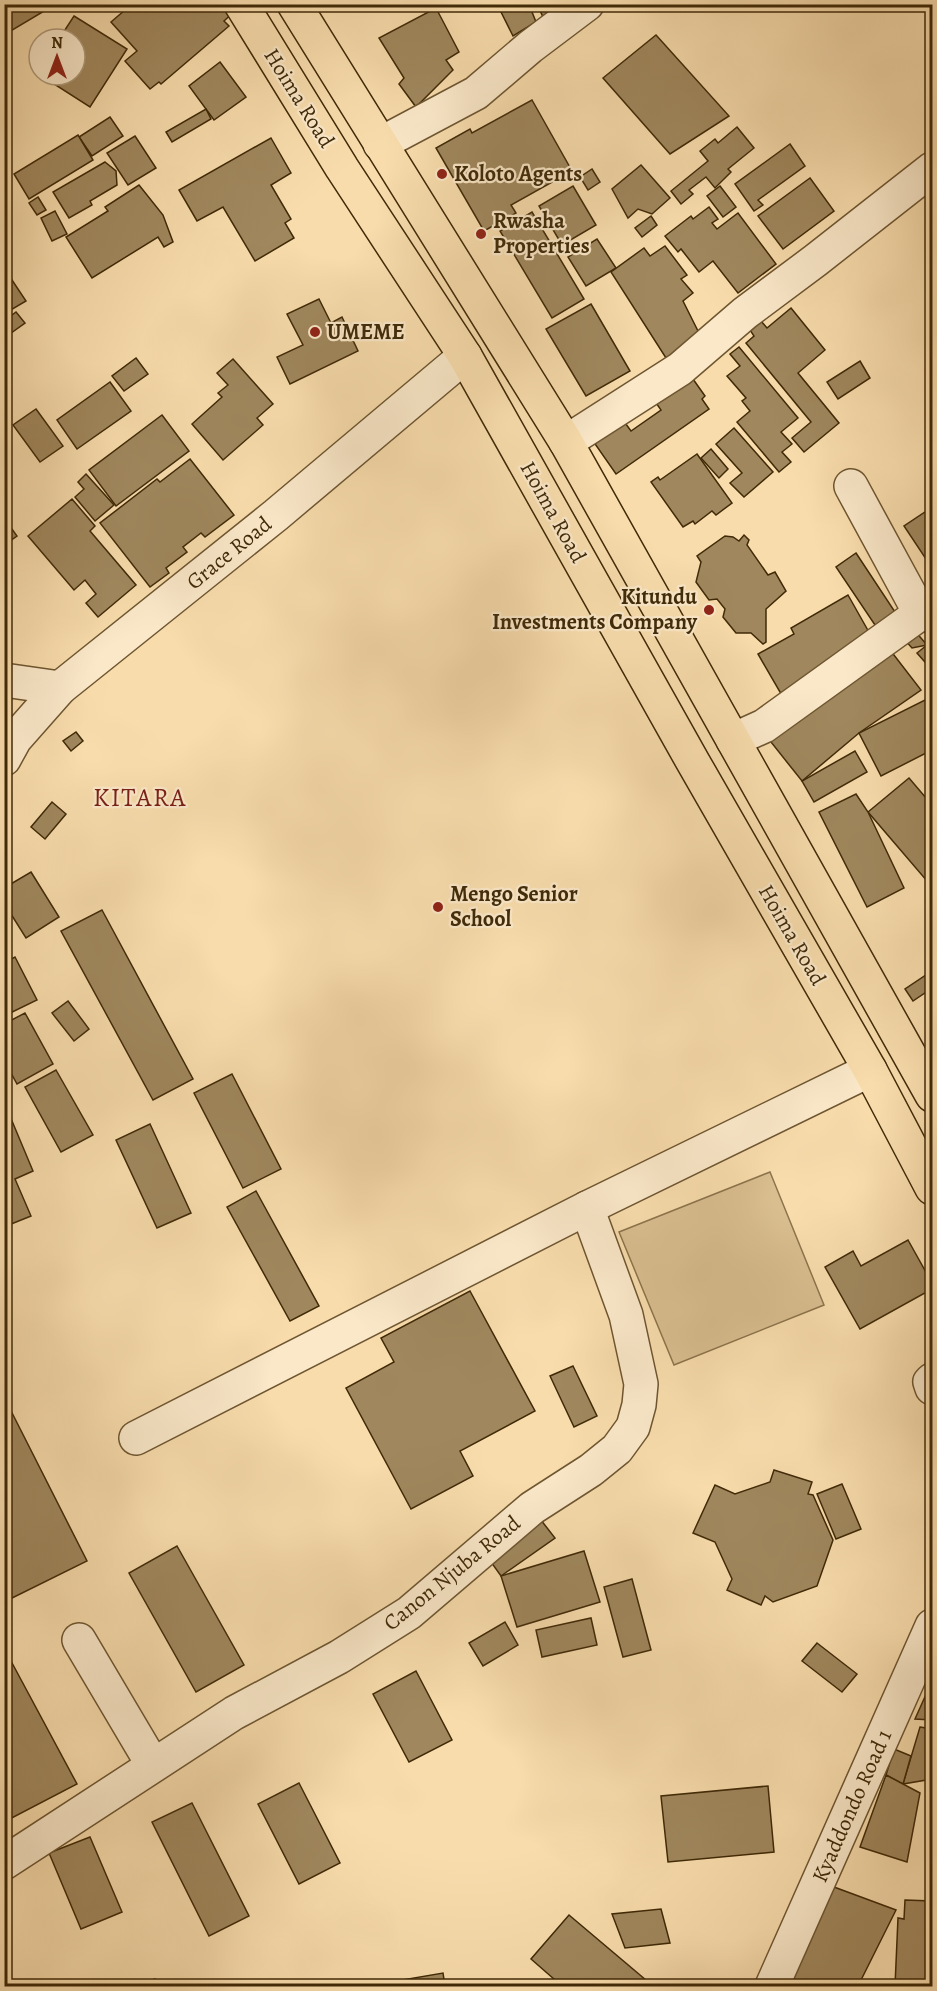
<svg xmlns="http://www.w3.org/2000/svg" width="937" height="1991" font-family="Alegreya,serif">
<rect width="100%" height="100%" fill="#f8dcac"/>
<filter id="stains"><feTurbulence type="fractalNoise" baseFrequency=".00333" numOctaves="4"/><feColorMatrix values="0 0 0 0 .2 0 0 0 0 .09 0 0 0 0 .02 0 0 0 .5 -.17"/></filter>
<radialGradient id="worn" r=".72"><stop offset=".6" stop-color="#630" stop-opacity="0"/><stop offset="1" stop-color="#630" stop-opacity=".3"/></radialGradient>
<polygon fill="#d9be90" stroke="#8c744c" stroke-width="1.5" points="770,1172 824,1305 674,1365 619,1232"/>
<g fill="#a0875d" stroke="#402a08" stroke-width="1.5">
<polygon points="4,4 56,4 4,35"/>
<polygon points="132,4 231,4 236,10 224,21 229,26 161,84 159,82 150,89 125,61 137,51 111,22"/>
<polygon points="497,4 534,4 530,7 536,22 513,36"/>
<polygon points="537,4 560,4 543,17"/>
<polygon points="436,8 459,52 446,60 453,70 416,107 399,84 404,78 379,38"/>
<polygon points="74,16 127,49 90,107 40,75 75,75 75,39 59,39"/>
<polygon points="656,35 729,116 670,154 603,78"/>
<polygon points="220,62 246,97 214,120 189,86"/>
<polygon points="532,100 572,171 511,205 516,213 484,231 436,148 470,129 472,133"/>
<polygon points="206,109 211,119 172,142 166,132"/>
<polygon points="110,117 123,136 92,156 79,137"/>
<polygon points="737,127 754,148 728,169 731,172 715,188 706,177 689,190 693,194 681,204 671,191 708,161 700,151 715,139 718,143"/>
<polygon points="78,135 93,160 29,199 14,174"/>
<polygon points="135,136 156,168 128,185 107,153"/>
<polygon points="271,138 291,173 271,185 291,219 285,223 294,238 255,261 223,207 197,221 179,190"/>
<polygon points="790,144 805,166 758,200 763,205 754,211 735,184"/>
<polygon points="105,162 116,171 117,185 90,201 92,205 69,218 53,192"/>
<polygon points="641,165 670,198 652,214 638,209 628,218 612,189"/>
<polygon points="592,169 600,182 588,190 580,177"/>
<polygon points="810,178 834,211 783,249 758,216"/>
<polygon points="139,185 163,215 173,242 164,247 158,237 92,278 66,237 108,211 105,207"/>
<polygon points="573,186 596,225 562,245 539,206"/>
<polygon points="720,186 736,207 723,217 707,196"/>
<polygon points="38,197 46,210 37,215 29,203"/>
<polygon points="709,207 718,219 712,223 717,229 738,213 776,264 738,293 713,261 699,272 681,249 678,252 665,236 691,216 693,219"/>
<polygon points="55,211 67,234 52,241 41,218"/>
<polygon points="532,212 584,299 552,318 500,231"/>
<polygon points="651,216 657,225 642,237 635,228"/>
<polygon points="597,239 616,268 586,286 568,257"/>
<polygon points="665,246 687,275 681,279 693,293 683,301 703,341 676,361 671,355 666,358 611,272 644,248 650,256"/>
<polygon points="4,268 26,301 4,314"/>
<polygon points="319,299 331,323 342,317 358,351 290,384 277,357 303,345 287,314"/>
<polygon points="591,304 630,371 586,396 546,329"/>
<polygon points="791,308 825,350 798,373 839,423 804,452 792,438 811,422 746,343 754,336 750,330 761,321 767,328"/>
<polygon points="16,312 25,323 7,336 10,339 4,343 4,321"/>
<polygon points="739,347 798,418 781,432 792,444 782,452 791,462 779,472 737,422 750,411 742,401 746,398 727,376 740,366 730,354"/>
<polygon points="136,358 148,374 124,391 112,376"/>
<polygon points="233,359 273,404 257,418 263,425 223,460 192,424 222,397 218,393 228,385 217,373"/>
<polygon points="860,361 870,378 838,399 827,382"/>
<polygon points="688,372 705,396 702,399 709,409 616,474 593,441 623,420 631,431 661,410 652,397"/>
<polygon points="110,382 131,411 77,449 57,420"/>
<polygon points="36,409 63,446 40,462 13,425"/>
<polygon points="162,415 189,451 116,506 89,470"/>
<polygon points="734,428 773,472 744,497 730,483 742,473 716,444"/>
<polygon points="711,449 728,469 719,478 701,458"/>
<polygon points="697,454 732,503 716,515 712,511 695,524 693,521 683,527 651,482 658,477 660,480"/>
<polygon points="190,459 234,515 205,537 201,533 183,547 187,552 166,568 169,573 150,587 100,523 157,479 160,482"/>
<polygon points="86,474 114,505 95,521 75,497 84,489 78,482"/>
<polygon points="72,499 95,526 90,531 136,585 98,617 86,603 96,594 85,580 74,590 28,536"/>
<polygon points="931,508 932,511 932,568 904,526"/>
<polygon points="4,518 17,536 4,545"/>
<polygon points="744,535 749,540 747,545 768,575 775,572 786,591 766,609 766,642 763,644 751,633 736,633 723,617 725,609 717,599 709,600 696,582 701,562 697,556 725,536 733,537 739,541"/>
<polygon points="856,553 897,615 877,628 836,567"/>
<polygon points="848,595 870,634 784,699 758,654 794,634 791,628"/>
<polygon points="932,625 932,642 921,627"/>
<polygon points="914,630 927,645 912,648 904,639"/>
<polygon points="927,645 932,652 932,670 917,653"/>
<polygon points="887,646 921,690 859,733 802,781 767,737"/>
<polygon points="929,698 932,705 932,750 881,776 859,733"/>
<polygon points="76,732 83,741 71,751 63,741"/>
<polygon points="855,751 867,772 814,802 802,781"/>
<polygon points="909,778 932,805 932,876 927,881 868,812"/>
<polygon points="856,794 868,812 904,888 867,907 819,812"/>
<polygon points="52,802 66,814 45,839 31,827"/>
<polygon points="31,872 59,917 26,938 4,903 4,888"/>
<polygon points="102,910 193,1079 153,1100 61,931"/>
<polygon points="15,957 37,1000 4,1016 4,963"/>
<polygon points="932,971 932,988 913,1001 905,989"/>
<polygon points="68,1001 89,1029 74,1041 52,1013"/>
<polygon points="25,1013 53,1064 17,1084 4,1060 4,1024"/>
<polygon points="56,1070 93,1135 61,1152 25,1087"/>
<polygon points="232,1074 281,1169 243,1188 194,1093"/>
<polygon points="7,1109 33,1171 15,1179 31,1216 4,1227 4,1110"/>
<polygon points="150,1124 191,1213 157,1228 116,1140"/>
<polygon points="256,1191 319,1306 290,1321 227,1207"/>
<polygon points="908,1240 932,1283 932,1289 860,1329 825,1267 853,1251 861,1266"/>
<polygon points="470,1291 535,1411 460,1451 473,1476 411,1509 346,1388 394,1362 381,1338"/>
<polygon points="573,1366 597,1416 574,1427 550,1376"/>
<polygon points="4,1397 87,1561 4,1602"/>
<polygon points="774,1470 812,1482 808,1494 813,1495 833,1540 817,1586 773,1602 765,1596 761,1605 727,1590 732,1579 715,1542 693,1533 715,1485 735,1494 770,1482"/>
<polygon points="842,1484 861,1529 836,1539 817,1494"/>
<polygon points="537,1515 555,1538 501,1576 486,1555"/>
<polygon points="177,1546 244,1665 196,1692 129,1573"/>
<polygon points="584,1551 600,1602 517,1627 501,1576"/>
<polygon points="632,1579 651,1650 623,1657 604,1587"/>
<polygon points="591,1618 597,1645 542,1657 536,1630"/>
<polygon points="505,1622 518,1645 483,1666 469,1643"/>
<polygon points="817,1643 857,1674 842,1692 802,1661"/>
<polygon points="4,1648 77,1784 4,1822"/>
<polygon points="416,1671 452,1740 409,1762 373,1694"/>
<polygon points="932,1681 932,1720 915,1719"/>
<polygon points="920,1727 932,1729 932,1779 903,1784"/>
<polygon points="894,1749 911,1756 903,1784 886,1775"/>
<polygon points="886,1775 920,1793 907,1862 860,1847"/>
<polygon points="299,1783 340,1863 299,1884 258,1804"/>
<polygon points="768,1786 774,1852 668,1862 661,1796"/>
<polygon points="192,1803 249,1916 209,1936 152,1822"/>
<polygon points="90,1837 122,1912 81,1929 49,1853"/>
<polygon points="834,1887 896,1910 858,1986 790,1986"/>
<polygon points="905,1900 932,1901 932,1986 895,1986 898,1918 904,1919"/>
<polygon points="661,1909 670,1943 625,1948 612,1914"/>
<polygon points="569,1915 653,1986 562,1986 531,1959"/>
<polygon points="443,1973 445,1986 397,1986 396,1981"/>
<polygon points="155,1979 158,1986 134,1986"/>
</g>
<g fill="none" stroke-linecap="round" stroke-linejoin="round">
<defs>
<g id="minor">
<polyline points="380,144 476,93 530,47 587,4"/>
<polyline points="566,442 680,369 745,313 816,260 932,169"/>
<polyline points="851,486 920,613"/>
<polyline points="4,680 60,688"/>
<polyline points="733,740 764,726 932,605"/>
<polyline points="4,759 15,739 60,688 276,515 465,356"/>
<polyline points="932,1380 930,1382 932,1388"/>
<polyline points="136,1438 587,1208 870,1070"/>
<polyline points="79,1640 153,1765"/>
<polyline points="4,1863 234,1713 339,1657 409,1613 532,1508 591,1470 617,1449 633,1427 639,1405 641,1384 626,1315 587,1208"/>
<polyline points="772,1986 932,1626"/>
</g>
<g id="major">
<polyline points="241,4 342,168 465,356 693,762 870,1070 932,1188"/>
<polyline points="294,4 566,442 932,1095"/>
</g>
</defs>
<use href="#minor" stroke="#6e5631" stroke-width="36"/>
<use href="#major" stroke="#402a08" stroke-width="36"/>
<use href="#minor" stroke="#fae8c9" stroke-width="33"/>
<use href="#major" stroke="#f8dcac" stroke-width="33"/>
</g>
<g fill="#8f2418" stroke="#fae8c9" stroke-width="2">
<circle cx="442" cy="174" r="6"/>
<circle cx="481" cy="234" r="6"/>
<circle cx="315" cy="332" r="6"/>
<circle cx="709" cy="610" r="6"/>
<circle cx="438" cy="907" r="6"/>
</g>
<g text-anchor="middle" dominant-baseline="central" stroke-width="4.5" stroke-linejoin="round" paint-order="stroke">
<g font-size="22" fill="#402a08" stroke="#fae8c9">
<text transform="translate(299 98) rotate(58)">Hoima Road</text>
<text transform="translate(553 512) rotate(61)">Hoima Road</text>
<text transform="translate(229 553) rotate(-39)">Grace Road</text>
<text transform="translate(792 935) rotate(60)">Hoima Road</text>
<text transform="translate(452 1573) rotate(-39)">Canon Njuba Road</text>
<text transform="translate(852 1806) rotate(-66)">Kyaddondo Road 1</text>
</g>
<g font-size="22" font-weight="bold" fill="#402a08" stroke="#fae8c9" text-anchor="start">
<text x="454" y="174">Koloto Agents</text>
<text x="493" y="221">Rwasha<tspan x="493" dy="25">Properties</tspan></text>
<text x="327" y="332">UMEME</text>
<text x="697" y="597" text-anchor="end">Kitundu<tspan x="697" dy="25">Investments Company</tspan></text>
<text x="450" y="894">Mengo Senior<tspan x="450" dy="25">School</tspan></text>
</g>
<g font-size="26" letter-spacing="1.5" fill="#7a1f14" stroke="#fae8c9">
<text x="140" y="797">KITARA</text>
</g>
</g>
<rect width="937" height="1991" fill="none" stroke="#f8dcac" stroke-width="24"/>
<rect x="6" y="6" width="925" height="1979" fill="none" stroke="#402a08" stroke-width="3"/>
<rect x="12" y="12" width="913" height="1967" fill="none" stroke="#402a08" stroke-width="1.5"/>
<g transform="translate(57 57)"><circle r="28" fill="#fae8c9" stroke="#b09c7c" stroke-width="1.5"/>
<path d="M0-4.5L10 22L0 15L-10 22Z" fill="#8f2418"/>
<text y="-9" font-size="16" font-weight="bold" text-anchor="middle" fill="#402a08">N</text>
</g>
<rect width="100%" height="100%" filter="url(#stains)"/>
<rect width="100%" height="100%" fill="url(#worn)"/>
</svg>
